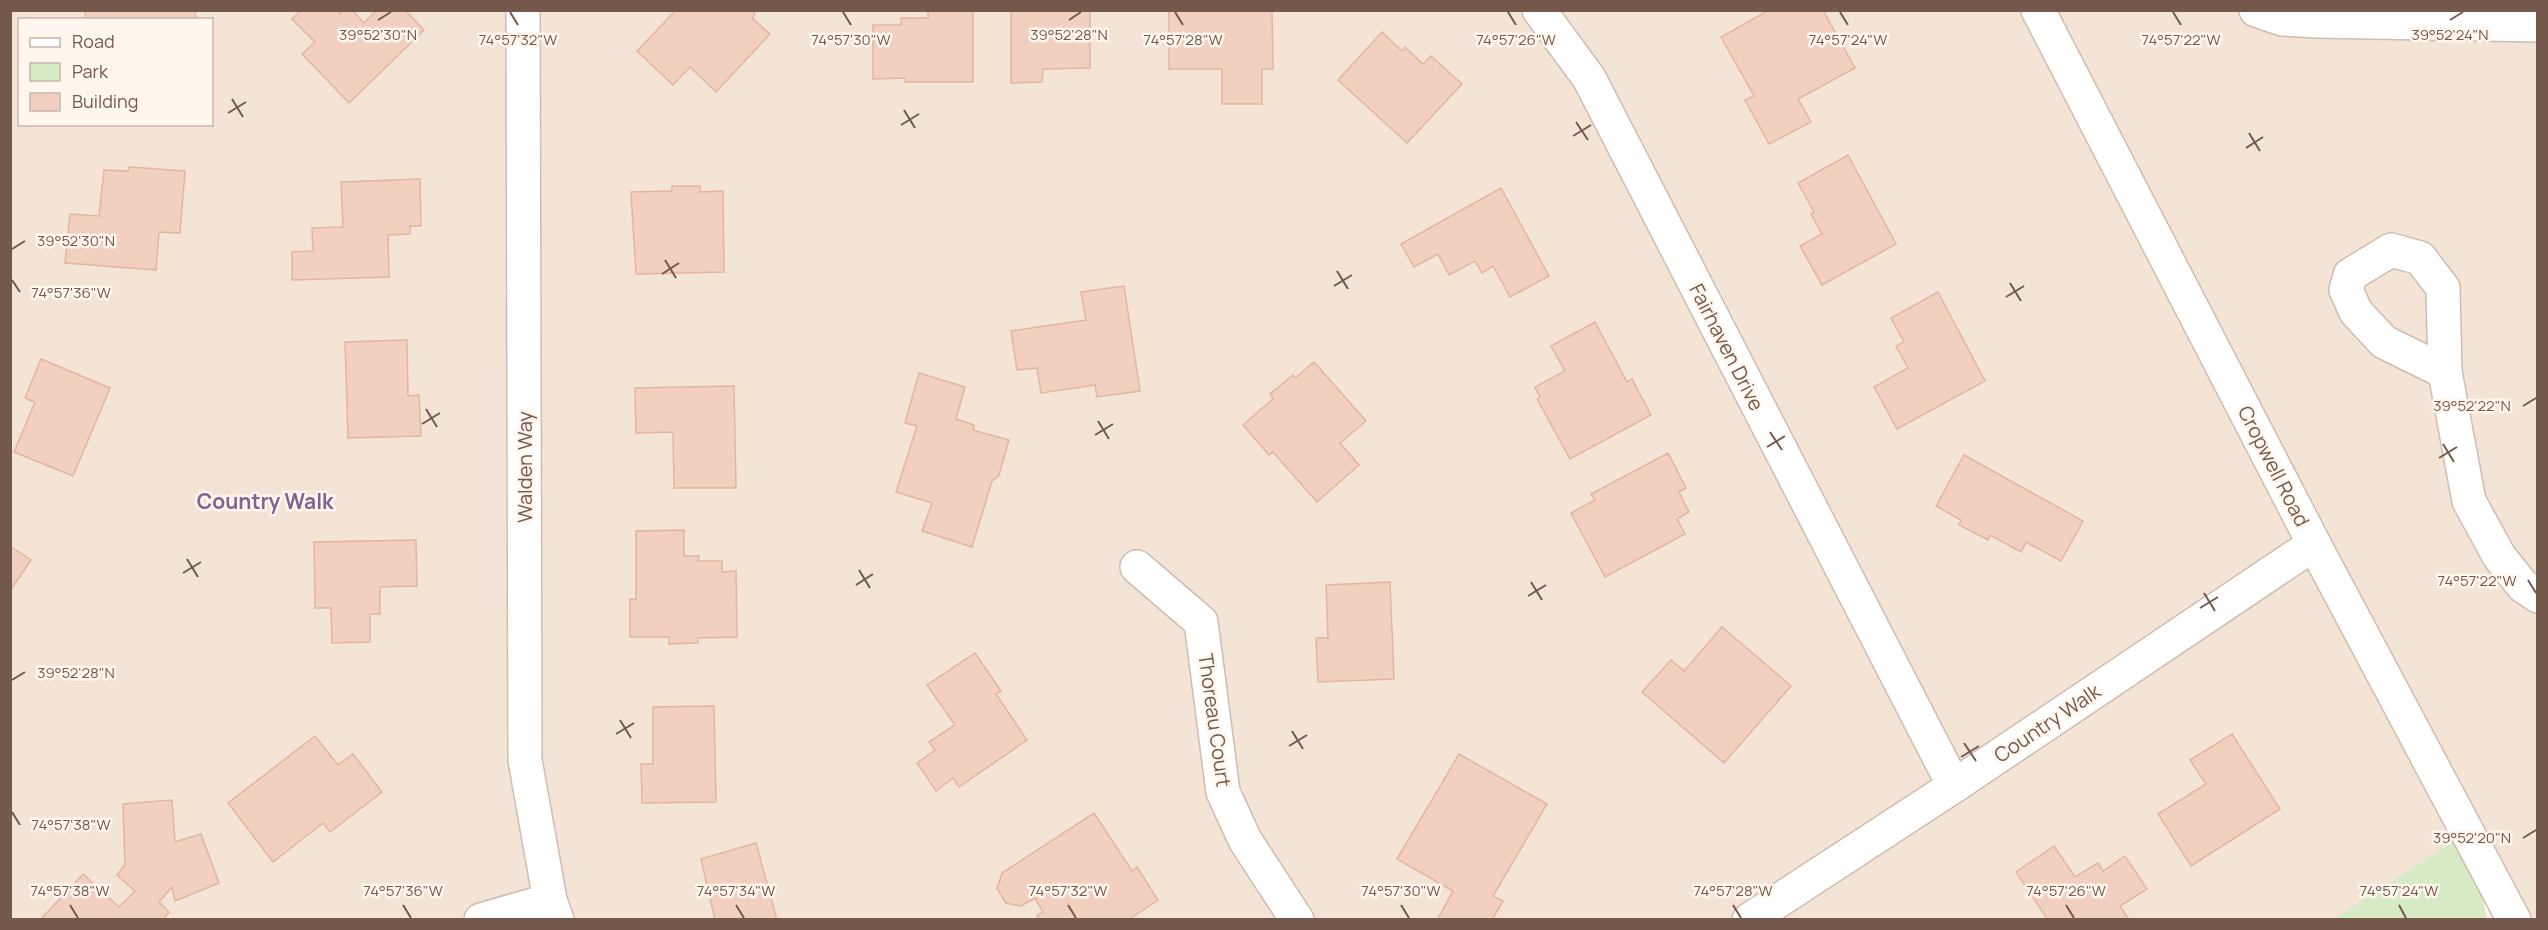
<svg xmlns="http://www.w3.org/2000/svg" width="2548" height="930" font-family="Manrope,sans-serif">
<rect width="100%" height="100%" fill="#fcf3e7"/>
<path fill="#f3e4d6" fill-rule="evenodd" d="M 10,11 L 2537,11 L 2537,919 L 2514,919 L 2467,832 L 2334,920 L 11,919 ZM 20,20 L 212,20 L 212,124 L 20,124 Z"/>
<polygon fill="#d6eac5" points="2468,832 2487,919 2334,919"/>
<g fill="#f1d0bf" stroke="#e3b5a0" stroke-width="1.5">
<polygon points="84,10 194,10 197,20 87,20"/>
<polygon points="301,10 337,10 340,14 344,10 352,10 364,23 377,10 405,10 424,30 349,103 302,54 315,42 292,19"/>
<polygon points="676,10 752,10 755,14 752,18 770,34 716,92 690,67 673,85 637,51"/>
<polygon points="928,10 973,10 973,82 905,82 905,78 873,79 873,25 901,25 901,18 928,18"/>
<polygon points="1011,10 1090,10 1090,68 1043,69 1042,82 1011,83"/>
<polygon points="1169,10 1272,10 1273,69 1262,69 1262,104 1222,104 1222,69 1169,69"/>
<polygon points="1769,10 1823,10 1855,68 1798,99 1811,122 1769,144 1745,100 1754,96 1721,37"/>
<polygon points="1382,32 1402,51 1405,47 1423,64 1431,56 1462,84 1407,143 1338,80"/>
<polygon points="1848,155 1896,244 1822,285 1800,246 1822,234 1811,214 1814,212 1798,183"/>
<polygon points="129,167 185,171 180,233 159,232 156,270 65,263 70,214 99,216 104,170 128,171"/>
<polygon points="420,179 421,226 410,226 410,234 388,235 389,277 292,280 292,252 313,251 312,228 343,227 341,182"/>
<polygon points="672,186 700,186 700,192 723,191 724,272 636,274 631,192 672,191"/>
<polygon points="1501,188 1549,276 1510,297 1493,266 1482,273 1475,261 1449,275 1438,254 1414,267 1401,244"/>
<polygon points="1124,286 1140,391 1097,397 1095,385 1041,393 1037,368 1017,370 1011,331 1086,320 1081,292"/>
<polygon points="1938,292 1985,381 1897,429 1874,387 1908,368 1896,346 1904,342 1891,318"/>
<polygon points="1595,322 1627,382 1632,379 1651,415 1570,459 1537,399 1540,397 1535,387 1565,371 1551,346"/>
<polygon points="407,340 408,396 419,395 421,436 348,438 345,342"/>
<polygon points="41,359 110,388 73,476 14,452 35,402 25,398"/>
<polygon points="1314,362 1366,421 1340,443 1359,465 1317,502 1273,452 1269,455 1243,425 1273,399 1270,394 1293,375 1295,378"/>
<polygon points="919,373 965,387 956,419 974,425 973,430 1009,440 999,475 992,481 972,547 922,531 932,503 896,492 917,426 905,423"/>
<polygon points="734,386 736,488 674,488 673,432 636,433 635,388"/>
<polygon points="1668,453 1686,488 1679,492 1689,512 1677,519 1685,534 1605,577 1571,513 1595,500 1591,494"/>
<polygon points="1964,455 2083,521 2061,561 2026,542 2021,552 1990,535 1988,540 1959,525 1961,520 1936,506"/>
<polygon points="684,530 684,556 699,556 698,561 722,561 722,572 736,571 737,637 698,638 698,643 669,644 669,637 630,637 630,599 636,599 636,531"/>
<polygon points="416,540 417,586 380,587 380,614 370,614 370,642 332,643 331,608 315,608 314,542"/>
<polygon points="10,546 31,560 10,591"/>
<polygon points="1390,582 1394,679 1318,682 1316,638 1328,638 1326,585"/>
<polygon points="1722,627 1791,686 1724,763 1642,692 1671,660 1684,671"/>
<polygon points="975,653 1001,691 996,694 1027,740 959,787 953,778 936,791 917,763 935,750 929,742 955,725 927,685"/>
<polygon points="714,706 716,802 642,803 641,764 653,764 653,707"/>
<polygon points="2232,734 2280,809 2191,866 2158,814 2206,784 2190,760"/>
<polygon points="315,736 338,765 353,754 382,792 330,832 323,823 273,862 228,803"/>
<polygon points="1459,754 1547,804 1493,896 1503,901 1492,920 1437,920 1453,891 1397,859"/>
<polygon points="172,800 175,842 201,834 219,883 175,901 172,887 159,902 169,912 163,920 40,920 83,874 119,907 135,891 117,875 125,865 123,804"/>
<polygon points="1094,813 1132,871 1137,867 1158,900 1128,920 1037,920 1038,915 1043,912 1035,898 1021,906 1006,903 997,889 1002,873"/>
<polygon points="756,843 777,920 715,920 701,859"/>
<polygon points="2054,846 2075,877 2098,863 2103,871 2125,856 2147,889 2120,906 2129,920 2048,920 2016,872"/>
</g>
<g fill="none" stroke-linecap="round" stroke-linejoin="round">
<defs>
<g id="street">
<polyline points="523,10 525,760 550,900 557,920"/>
<polyline points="1539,10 1589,78 1954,786"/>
<polyline points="2256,10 2282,19 2317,21 2538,25"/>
<polygon points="2391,250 2420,258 2443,288 2445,372 2384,342 2356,312 2346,290 2350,275"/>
<polyline points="2445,372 2469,501 2499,556 2523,586 2538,596"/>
<polyline points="1137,567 1201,622 1223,792 1245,840 1297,920"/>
<polyline points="481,920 550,900"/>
<polyline points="1749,920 1954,786 2314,544"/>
</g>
<polyline id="secondary" points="2038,10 2314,544 2514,920"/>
</defs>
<use href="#street" stroke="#d0bcb0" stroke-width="36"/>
<use href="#secondary" stroke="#d2bcad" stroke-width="36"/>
<use href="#street" stroke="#fff" stroke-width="33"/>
<use href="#secondary" stroke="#fff" stroke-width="33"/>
</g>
<path fill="none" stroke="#75584c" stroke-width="2" d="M 510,12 L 518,25M 843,12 L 851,25M 1175,12 L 1183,25M 1508,12 L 1516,25M 1840,12 L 1848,25M 2173,12 L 2181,25M 378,20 L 391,12M 1069,20 L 1081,12M 2450,20 L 2463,12M 232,99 L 243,117M 904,110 L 915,128M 228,113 L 246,102M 1576,122 L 1588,140M 901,125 L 919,114M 2249,133 L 2260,151M 1573,136 L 1591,125M 2246,148 L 2263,137M 12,249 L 25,241M 665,260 L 676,278M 1337,271 L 1348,289M 662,274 L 679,263M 12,280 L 20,292M 2010,283 L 2021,301M 1334,286 L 1352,275M 2006,297 L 2024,286M 2523,406 L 2536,398M 426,409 L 437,427M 1098,421 L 1109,439M 422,424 L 440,413M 1770,432 L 1782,450M 1095,435 L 1113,424M 2443,444 L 2454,462M 1767,447 L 1785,436M 2439,458 L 2457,447M 187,559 L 198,577M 859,570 L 870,588M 183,573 L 201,562M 2528,580 L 2536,593M 1531,582 L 1542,600M 856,585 L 873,574M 2204,593 L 2215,611M 1528,596 L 1546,585M 2200,608 L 2218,597M 12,680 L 25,672M 620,720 L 631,738M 1292,731 L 1303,749M 616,734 L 634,723M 1964,743 L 1976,761M 1289,746 L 1307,735M 1961,757 L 1979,746M 12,812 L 20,825M 2523,838 L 2536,830M 70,905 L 78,918M 403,905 L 411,918M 736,905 L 744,918M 1068,905 L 1076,918M 1401,905 L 1409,918M 1733,905 L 1741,918M 2066,905 L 2074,918M 2399,905 L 2406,918"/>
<g text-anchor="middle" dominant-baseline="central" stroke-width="5" stroke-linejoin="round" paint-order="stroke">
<g font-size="20" fill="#75584c" stroke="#fff7ed">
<text transform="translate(1727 347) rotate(63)">Fairhaven Drive</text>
<text transform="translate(2274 466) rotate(63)">Cropwell Road</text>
<text transform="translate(524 467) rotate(-90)">Walden Way</text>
<text transform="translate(1215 720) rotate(82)">Thoreau Court</text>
<text transform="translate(2047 723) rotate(-34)">Country Walk</text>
</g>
<g font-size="21" font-weight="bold" fill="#7f6491" stroke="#fff7ed">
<text x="265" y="501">Country Walk</text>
</g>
</g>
<g font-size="15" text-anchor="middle" fill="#75584c" stroke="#fff7ed" stroke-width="5" stroke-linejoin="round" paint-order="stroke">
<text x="2450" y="40">39°52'24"N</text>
<text x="378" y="40">39°52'30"N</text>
<text x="1069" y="40">39°52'28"N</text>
<text x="518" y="45">74°57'32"W</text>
<text x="851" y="45">74°57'30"W</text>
<text x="1183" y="45">74°57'28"W</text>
<text x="1516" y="45">74°57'26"W</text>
<text x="1848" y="45">74°57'24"W</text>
<text x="2181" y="45">74°57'22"W</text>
<text x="76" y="246">39°52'30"N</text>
<text x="71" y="298">74°57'36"W</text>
<text x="2472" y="411">39°52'22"N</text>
<text x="2477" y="586">74°57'22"W</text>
<text x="76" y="678">39°52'28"N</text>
<text x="71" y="830">74°57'38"W</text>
<text x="2472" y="843">39°52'20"N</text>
<text x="70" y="896">74°57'38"W</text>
<text x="403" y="896">74°57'36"W</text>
<text x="736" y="896">74°57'34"W</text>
<text x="1068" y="896">74°57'32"W</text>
<text x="1401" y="896">74°57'30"W</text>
<text x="1733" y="896">74°57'28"W</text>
<text x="2066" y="896">74°57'26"W</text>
<text x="2399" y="896">74°57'24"W</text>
</g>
<rect width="2548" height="930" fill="none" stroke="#75584c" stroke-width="24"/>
<rect x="18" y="18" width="195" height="108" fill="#fff7ed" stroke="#c8b7ad" stroke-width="1.5"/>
<rect x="30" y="38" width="30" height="9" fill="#ffffff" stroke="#c8b7ad" stroke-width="1.5"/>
<text x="72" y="48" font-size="18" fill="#75584c">Road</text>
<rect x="30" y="63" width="30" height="18" fill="#d6eac5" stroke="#c8b7ad" stroke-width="1.5"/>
<text x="72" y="78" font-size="18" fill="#75584c">Park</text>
<rect x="30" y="93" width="30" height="18" fill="#f1d0bf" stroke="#c8b7ad" stroke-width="1.5"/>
<text x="72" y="108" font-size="18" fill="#75584c">Building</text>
</svg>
